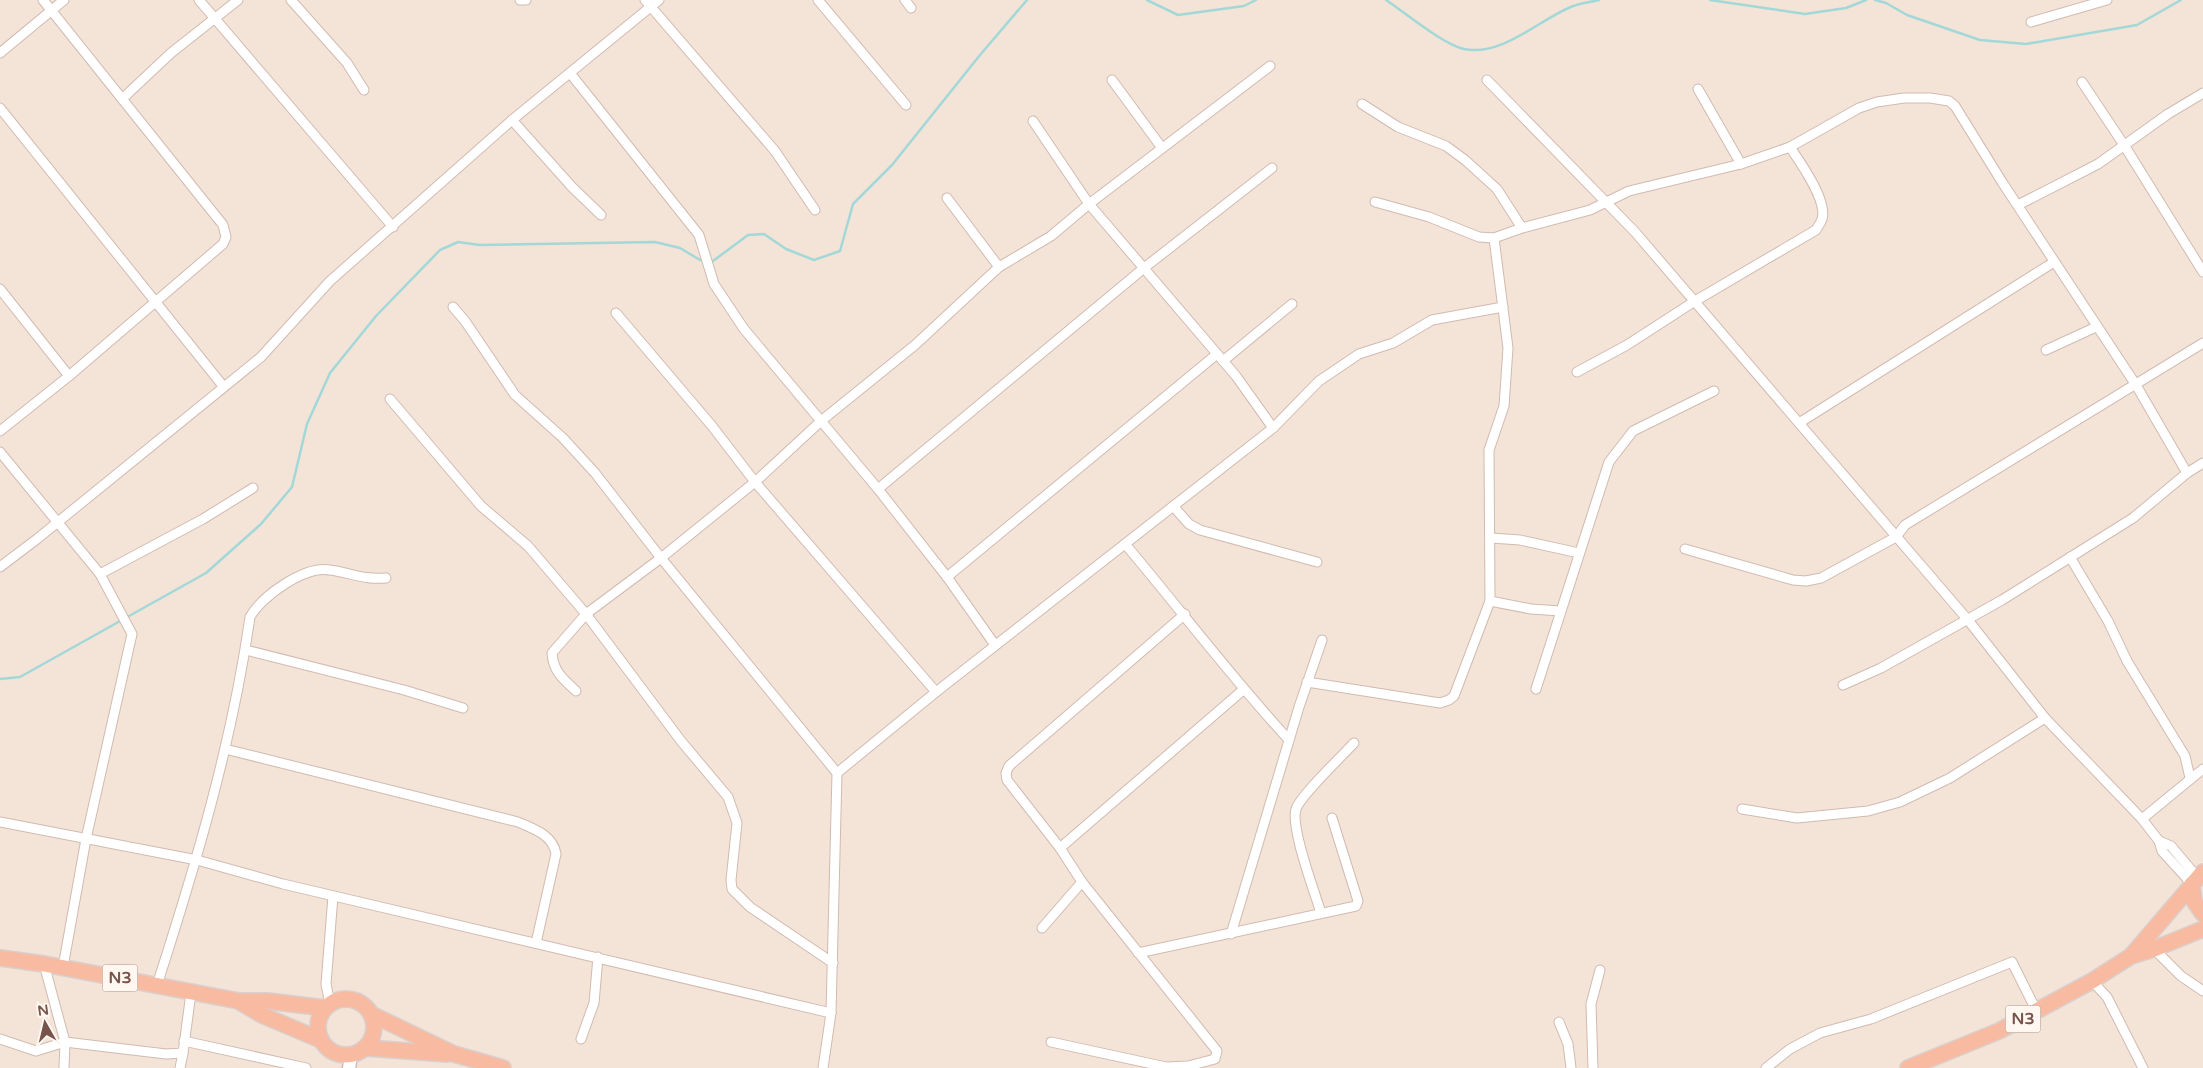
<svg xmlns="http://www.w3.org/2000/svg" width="2203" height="1068" font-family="'Varela Round',sans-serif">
<rect width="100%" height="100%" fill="#fcf2e9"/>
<rect fill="#f4e3d7" x="0" y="0" width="2203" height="1068"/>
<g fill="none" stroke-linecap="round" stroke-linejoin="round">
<g stroke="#a3d8d8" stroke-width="2.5">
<polyline points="1147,0 1178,15 1244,6 1256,0"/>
<path d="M 1386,0 C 1404,12 1444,45 1464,49 C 1502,57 1540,19 1573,6 C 1581,3 1591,2 1599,0"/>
<polyline points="1710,0 1805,14 1846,8 1866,0"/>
<polyline points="1875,0 1886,3 1907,15 1980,40 2026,44 2137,25 2181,0"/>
<polyline points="0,679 20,677 206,573 261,524 292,487 307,424 330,373 376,316 440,250 458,242 480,245 655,242 680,248 700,260 713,261 748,235 764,234 786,249 814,260 840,251 853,204 892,165 980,55 1027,0"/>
</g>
<defs>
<g id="minor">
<polyline points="199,0 393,227"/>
<polyline points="291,0 347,63 364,90"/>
<polyline points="520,0 526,0"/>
<polyline points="645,0 775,151 815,210"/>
<polyline points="818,0 906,105"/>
<polyline points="905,0 911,8"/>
<polyline points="2031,22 2107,0"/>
<polyline points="0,53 64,0"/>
<polyline points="570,73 699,235 714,284 744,329 878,489 947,577 995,645"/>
<polyline points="1112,80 1162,148"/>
<polyline points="1487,80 1635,232 1968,620 2045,718 2142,819 2159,841 2162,851 2192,884"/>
<polyline points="2082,82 2124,145 2203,272"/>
<polyline points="1698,89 1741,164"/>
<polyline points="122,99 171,53 238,0"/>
<polyline points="1362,104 1398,127 1446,146 1465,160 1497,189 1522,228"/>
<polyline points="0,108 223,386"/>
<polyline points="512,120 572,187 601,215"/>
<polyline points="1033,121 1089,204 1236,376 1273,428"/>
<polyline points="947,198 999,267"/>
<polyline points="1375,202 1429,217 1479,237 1494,238 1522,228 1590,210 1629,191 1741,164 1790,147 1859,108 1877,102 1904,98 1930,98 1949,101 1955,106 2002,182 2136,385 2187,473"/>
<polyline points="2018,205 2098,164 2168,114 2203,93"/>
<polyline points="0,289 69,376"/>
<polyline points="453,307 465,321 515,395 563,438 595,473 661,558 837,773 831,1013 823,1068"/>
<polyline points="616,313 712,426 755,482 936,692"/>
<polyline points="2046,350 2096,327"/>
<polyline points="1223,361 1292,304"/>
<path d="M 1577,372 L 1627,345 L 1695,301 L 1816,230 C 1818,226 1821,223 1822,219 C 1828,201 1800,162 1790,147"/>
<polyline points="390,399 481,506 528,546 586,614 681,741 728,797 737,823 731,880 732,889 750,907 833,963"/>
<polyline points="1799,423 2054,262"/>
<polyline points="0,431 69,376 223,244 226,237 223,225 43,0"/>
<polyline points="0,452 100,574 132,634 86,839 63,967"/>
<polyline points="878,489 1144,268 1272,168"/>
<polyline points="1173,506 1189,524 1200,530 1317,562"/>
<polyline points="1491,538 1520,540 1579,553"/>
<path d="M 1125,544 C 1180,609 1231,677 1289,740"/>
<polyline points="1685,549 1793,580 1806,581 1821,578 1896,537 1905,525 2203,343"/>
<polyline points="2070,557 2108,621 2127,661 2185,756 2190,778"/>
<polyline points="0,567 37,539 261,357 330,281 512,120 659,0"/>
<polyline points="100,574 203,519 253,488"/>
<polyline points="947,577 1217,354"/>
<polyline points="1490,601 1531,609 1561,611"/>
<polyline points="246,650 404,690 463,708"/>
<polyline points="1307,682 1440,703 1449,700 1454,696 1490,601 1489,450 1504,406 1508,348 1494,238"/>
<polyline points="1843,685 1881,668 2002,600 2133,518 2187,473 2203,463"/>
<polyline points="1536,689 1609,462 1633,431 1714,391"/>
<path d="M 576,691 C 563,679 553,671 552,653 L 586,614 L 661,558 L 755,482 L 821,421 L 915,345 L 999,267 L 1051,236 L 1089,204 L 1270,66"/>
<path d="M 225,749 L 518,822 C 534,829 553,835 556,854 L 536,943"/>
<polyline points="837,773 936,692 1273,428 1319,381 1359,354 1393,343 1432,320 1503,307"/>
<polyline points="1742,809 1797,818 1868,811 1900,802 1950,778 2045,718"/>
<polyline points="2142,819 2203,769"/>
<polyline points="0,822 197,860 283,884 831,1013"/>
<polyline points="2159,841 2171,846 2197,877"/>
<polyline points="1060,848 1243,690"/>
<path d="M 1321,913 C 1315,893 1290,827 1296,809 C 1301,795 1341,757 1354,743"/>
<polyline points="1042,928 1082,882"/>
<polyline points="1231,934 1299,707 1322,640"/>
<polyline points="2154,949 2181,976 2203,991"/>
<polyline points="1138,953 1356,906 1358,901 1332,818"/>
<polyline points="44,964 65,1042 64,1068"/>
<polyline points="2092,981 2107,997 2143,1068"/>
<path d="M 157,985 C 196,864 232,743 250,617 C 262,596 305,565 330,570 C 351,573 364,580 386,578"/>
<polyline points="330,1004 326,984 333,896"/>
<polyline points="1559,1022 1568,1044 1571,1068"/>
<polyline points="0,1039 36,1051 65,1042 166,1054 183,1053 191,993"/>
<polyline points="581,1039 594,1003 598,957"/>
<polyline points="184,1041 306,1068"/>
<polyline points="1051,1042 1166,1067 1188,1066 1215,1059 1217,1051 1082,882 1060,848 1007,780 1006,773 1009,766 1185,614"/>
<polyline points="180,1068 183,1053"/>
<polyline points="1593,1068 1591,1004 1600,970"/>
<polyline points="1766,1068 1790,1049 1820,1033 1871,1019 2012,962 2037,1012"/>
</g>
<polyline id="secondary" points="349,1068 351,1056"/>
<g id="trunk">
<polyline points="2192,884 2194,901 2203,914"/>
<polyline points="2131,956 2154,949 2203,929"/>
<polyline points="0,958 44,964 239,1001 268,1001 325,1008"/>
<circle cx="346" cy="1027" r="28"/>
<polyline points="240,1002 262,1015 321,1040"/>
<polyline points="373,1015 454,1054 503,1068"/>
<polyline points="367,1048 447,1054"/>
<polyline points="1908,1068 1999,1031 2092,981 2131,956 2203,872"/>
</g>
</defs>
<use href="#minor" stroke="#d1bbb1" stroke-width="11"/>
<use href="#secondary" stroke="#d4baae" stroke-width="15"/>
<use href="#trunk" stroke="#d9cfcd" stroke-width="18"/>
<use href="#minor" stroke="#fff" stroke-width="9"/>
<use href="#secondary" stroke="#fff" stroke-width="12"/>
<use href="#trunk" stroke="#f8bba2" stroke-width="15"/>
</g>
<g text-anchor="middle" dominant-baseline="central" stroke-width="4.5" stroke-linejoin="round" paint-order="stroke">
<g fill="#fff7f0" stroke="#a0867d" stroke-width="1">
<rect x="102.5" y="964.5" width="35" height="27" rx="4"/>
<rect x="2005.5" y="1005.5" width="35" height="27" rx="4"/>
</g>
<g font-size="16" font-weight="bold" fill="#77554c">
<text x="120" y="978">N3</text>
<text x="2023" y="1019">N3</text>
</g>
</g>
<g transform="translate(45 1023) rotate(352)" stroke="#fff7f0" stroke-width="4" paint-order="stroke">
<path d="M0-4L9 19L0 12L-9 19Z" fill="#77554c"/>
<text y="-8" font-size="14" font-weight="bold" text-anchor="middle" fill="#77554c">N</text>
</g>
</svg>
